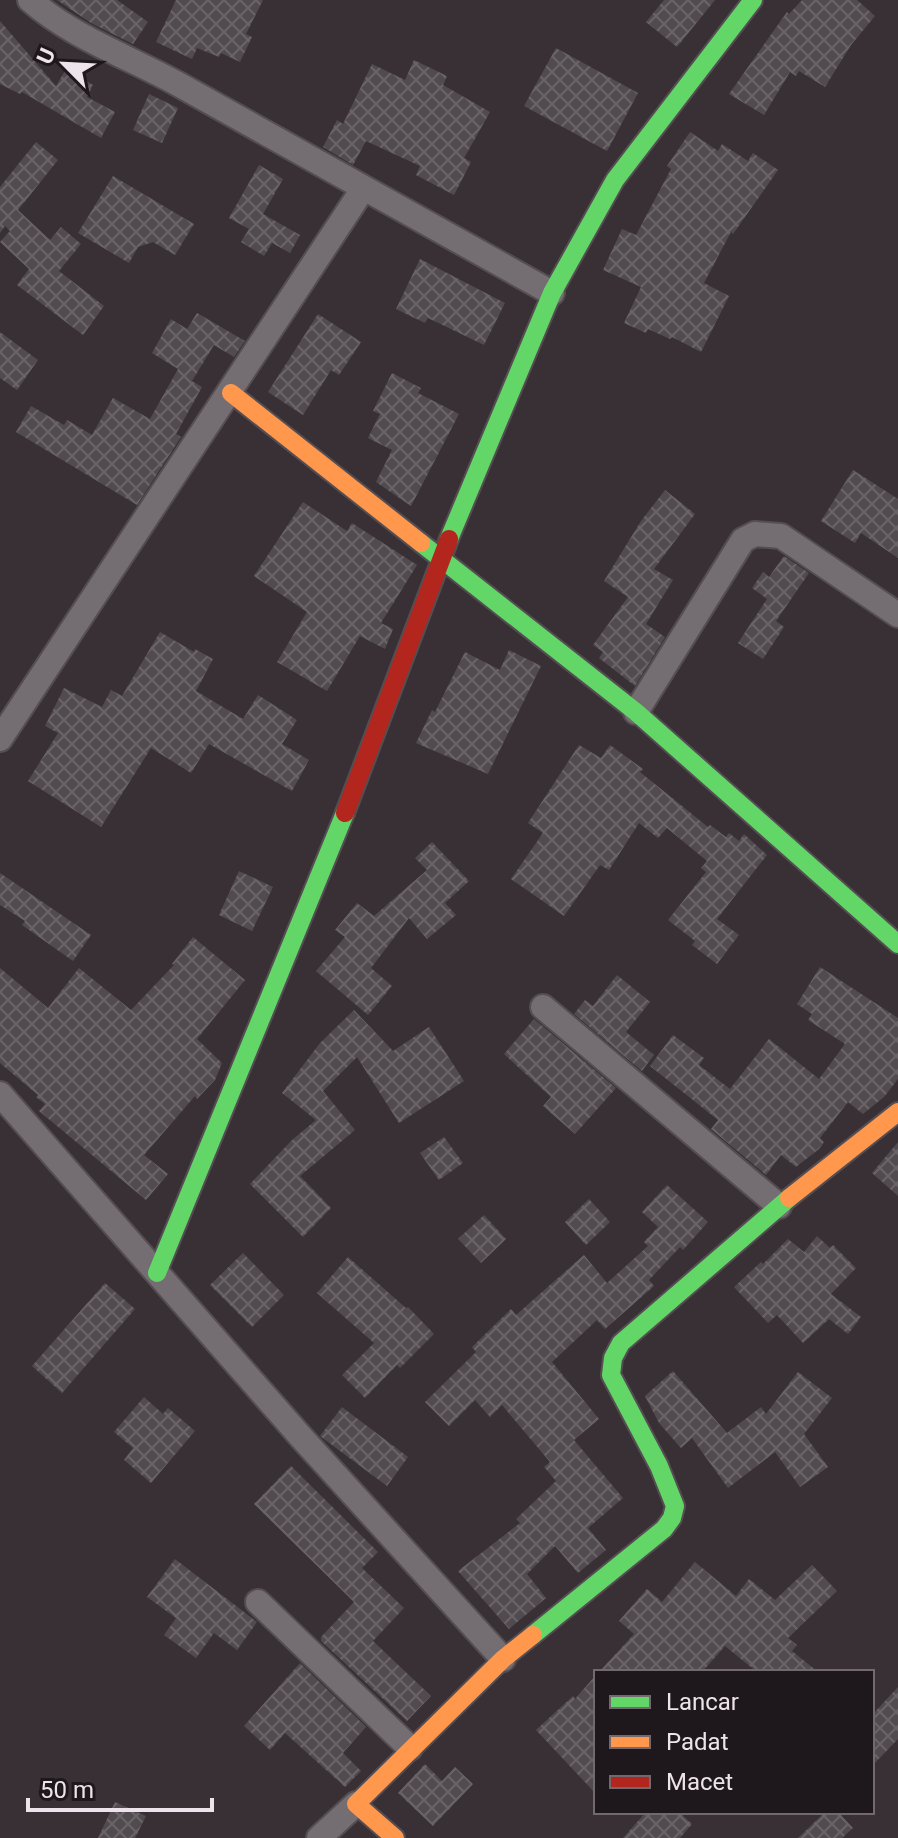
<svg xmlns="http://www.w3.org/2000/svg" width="898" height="1838" font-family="Roboto,sans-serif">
<defs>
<pattern id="building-cross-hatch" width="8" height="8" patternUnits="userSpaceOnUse" patternTransform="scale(2)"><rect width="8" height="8" fill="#514a4f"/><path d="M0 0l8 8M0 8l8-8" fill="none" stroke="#6a6468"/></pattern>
</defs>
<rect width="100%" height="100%" fill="#383035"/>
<g fill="url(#building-cross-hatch)">
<polygon points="57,0 117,0 148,22 133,44 91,23"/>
<polygon points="176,0 263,0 246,34 252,37 240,62 221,53 219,57 197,48 192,59 156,42"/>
<polygon points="664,0 715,0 677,47 646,22"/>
<polygon points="802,0 857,0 875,16 851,45 825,87 799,71 796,76 790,72 764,115 729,94 787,12 789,14"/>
<polygon points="0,21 56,86 66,69 93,85 87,97 115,112 101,138 22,92 20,94 0,84"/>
<polygon points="556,48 638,93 607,151 524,106"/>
<polygon points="414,60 447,76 443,85 490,112 464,158 471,162 454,195 416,175 420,166 366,141 353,165 323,147 337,120 343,124 372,64 405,80"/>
<polygon points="149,94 178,108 162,143 133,130"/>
<polygon points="690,132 718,151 722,144 748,161 753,153 778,170 733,234 731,232 704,283 729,296 701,352 672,337 670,339 648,329 646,333 624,323 641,287 603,270 622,229 636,235 671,169 667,166"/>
<polygon points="36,142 58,160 18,210 50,240 61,227 81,244 59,271 104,306 83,335 17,285 29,269 0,242 10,231 5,226 0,233 0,187"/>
<polygon points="259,165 283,179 263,214 300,235 290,253 272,243 264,256 241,242 249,229 229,218"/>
<polygon points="113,176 194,224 175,255 153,242 138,247 129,263 78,233"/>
<polygon points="420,259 505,303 484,345 428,318 425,323 396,309"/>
<polygon points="197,313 245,341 234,357 214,345 192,381 202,387 176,434 181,437 137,505 16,432 31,406 64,425 67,420 92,435 113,398 150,419 178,369 152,353 171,319 187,329"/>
<polygon points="318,314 361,342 339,375 331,370 303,415 268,392"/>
<polygon points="0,332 38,360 17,390 0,378"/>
<polygon points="392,373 421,388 418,393 459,414 411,506 376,482 392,450 368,438 380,414 373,411"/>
<polygon points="853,470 898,499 898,558 861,533 855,543 821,521"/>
<polygon points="665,490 695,514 654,569 673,580 646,624 665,637 635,686 599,658 603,652 593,645 628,597 604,581 641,521"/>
<polygon points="303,502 347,531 352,523 417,565 381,623 393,629 385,649 360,636 327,691 277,662 307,612 254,576"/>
<polygon points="784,556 809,573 776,621 784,627 763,659 738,643 767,599 752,588 763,572 769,577"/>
<polygon points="160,632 194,652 195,649 213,659 196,691 243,719 258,695 297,720 282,744 309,760 292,791 209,744 191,773 151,748 101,827 28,781 58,733 45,726 64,688 102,707 111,690 122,696"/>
<polygon points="509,650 541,666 488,774 416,743 432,710 435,712 465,652 500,670"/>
<polygon points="579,745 601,758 610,745 643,769 640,772 708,827 710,825 726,837 729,833 739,841 744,834 767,855 717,919 739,935 717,964 692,945 695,941 668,920 706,872 701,868 707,861 667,828 658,838 639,823 609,870 600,865 564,916 511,879 543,833 528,823"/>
<polygon points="432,842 469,881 445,903 456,915 427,939 409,918 371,968 392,986 368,1015 316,971 345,937 335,930 357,903 374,916 427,870 415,858"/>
<polygon points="239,871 273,887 252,931 219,915"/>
<polygon points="0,873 91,935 73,961 22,925 25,921 0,905"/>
<polygon points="193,937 245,980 197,1039 222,1063 215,1080 197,1099 195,1096 144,1155 168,1174 146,1200 39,1111 45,1104 36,1097 38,1095 0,1063 0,968 48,1008 79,968 131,1010 174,965 172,964"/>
<polygon points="820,967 898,1018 898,1079 884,1097 863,1114 848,1102 820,1138 824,1142 819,1149 796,1167 781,1155 766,1175 711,1129 718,1120 650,1066 673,1035 704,1058 699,1065 730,1089 769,1039 819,1079 845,1044 808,1020 812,1014 797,1004"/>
<polygon points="617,975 650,1002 626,1032 654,1055 642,1071 574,1014 585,1000 593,1006"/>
<polygon points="354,1010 393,1051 429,1027 464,1081 399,1123 357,1057 323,1091 355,1130 300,1176 331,1208 303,1237 250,1184 292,1140 316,1120 282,1093 320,1043"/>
<polygon points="534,1019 616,1088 575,1134 543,1106 551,1097 504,1054"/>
<polygon points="444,1137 463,1163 439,1180 420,1153"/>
<polygon points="898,1142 898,1196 872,1173"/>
<polygon points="667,1185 708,1222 683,1250 680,1247 649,1280 654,1286 622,1314 605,1329 597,1320 552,1362 599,1419 574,1440 623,1498 588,1528 606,1550 578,1573 555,1546 527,1574 546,1598 509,1629 458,1571 520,1523 516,1519 556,1481 544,1467 550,1462 502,1405 490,1417 475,1400 449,1426 425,1402 476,1352 472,1347 511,1309 516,1315 584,1255 607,1283 648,1246 644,1242 658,1227 642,1212"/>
<polygon points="589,1199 610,1222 586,1245 565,1222"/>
<polygon points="484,1215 506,1239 481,1263 458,1239"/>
<polygon points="817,1236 830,1248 833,1245 856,1268 831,1294 861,1317 848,1334 829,1319 803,1343 777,1315 768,1323 734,1287 761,1262 763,1264 788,1239 804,1252"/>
<polygon points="243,1253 284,1295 252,1327 210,1285"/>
<polygon points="348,1257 406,1308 408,1307 434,1334 400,1368 397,1365 365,1398 342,1375 374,1343 317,1293"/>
<polygon points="105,1283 135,1309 62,1393 32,1366"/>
<polygon points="673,1371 727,1433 761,1407 766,1414 798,1372 832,1398 804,1434 828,1467 800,1487 775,1452 728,1488 692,1438 681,1448 659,1423 645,1396"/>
<polygon points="144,1397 163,1414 168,1408 195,1431 151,1483 124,1460 133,1448 114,1432"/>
<polygon points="342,1407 408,1457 387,1486 320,1436"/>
<polygon points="291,1466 378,1552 362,1568 404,1608 373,1641 431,1696 407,1721 321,1641 321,1637 354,1602 254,1504"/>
<polygon points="175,1559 257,1622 237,1650 214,1633 196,1658 164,1635 176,1618 147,1597"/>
<polygon points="695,1562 736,1596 749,1579 775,1600 812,1565 837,1591 788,1638 797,1645 792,1651 818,1672 757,1672 725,1646 702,1672 599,1672 634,1634 619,1621 647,1589 662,1602"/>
<polygon points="300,1663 366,1727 343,1753 361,1771 345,1787 285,1733 270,1750 244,1726"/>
<polygon points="596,1675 596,1794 536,1730 573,1696 575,1699"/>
<polygon points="898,1687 898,1739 872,1766 872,1715"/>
<polygon points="425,1764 442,1781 455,1767 473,1784 433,1826 398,1793"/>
<polygon points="115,1802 146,1816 135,1838 98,1838"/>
<polygon points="646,1812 679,1812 692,1824 680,1838 623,1838"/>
<polygon points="825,1812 838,1812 853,1828 842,1838 798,1838"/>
</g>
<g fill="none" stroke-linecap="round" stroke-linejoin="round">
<defs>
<g id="street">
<path d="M 30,0 C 72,37 129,57 178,84 C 303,153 427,224 552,293"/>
<polyline points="636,712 743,540 755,534 781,536 898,615"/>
<polyline points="0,739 363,189"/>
<polyline points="543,1007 779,1206"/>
<polyline points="0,1094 301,1437 503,1659"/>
<polyline points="258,1602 410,1748"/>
<polyline points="319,1838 356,1804"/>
</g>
<g id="fast">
<polyline points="449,539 552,293 615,180 753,0"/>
<polyline points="421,543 636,712 898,944"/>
<polyline points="157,1273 345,813"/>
<polyline points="533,1635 664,1529 672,1518 675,1506 659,1466 611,1375 613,1358 621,1343 789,1198"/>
</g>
<g id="slow">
<polyline points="231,393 421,543"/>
<polyline points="789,1198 898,1112"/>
<polyline points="395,1838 356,1804 503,1659 533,1635"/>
</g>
<polyline id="jam" points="345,813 449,539"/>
</defs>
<use href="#street" stroke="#544d52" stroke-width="28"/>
<use href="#fast" stroke="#544d52" stroke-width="22"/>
<use href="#slow" stroke="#544d52" stroke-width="22"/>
<use href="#jam" stroke="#544d52" stroke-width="22"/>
<use href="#street" stroke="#746d71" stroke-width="24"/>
<use href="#fast" stroke="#63d668" stroke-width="18"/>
<use href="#slow" stroke="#ff974d" stroke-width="18"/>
<use href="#jam" stroke="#b3261e" stroke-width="18"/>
</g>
<rect x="594" y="1670" width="280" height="144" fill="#1e171b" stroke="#71696e" stroke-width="2"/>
<rect x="610" y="1696" width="40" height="12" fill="#63d668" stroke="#71696e" stroke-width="2"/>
<text x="666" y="1710" font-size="24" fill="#ede3ea">Lancar</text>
<rect x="610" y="1736" width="40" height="12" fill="#ff974d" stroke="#71696e" stroke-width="2"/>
<text x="666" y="1750" font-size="24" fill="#ede3ea">Padat</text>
<rect x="610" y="1776" width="40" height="12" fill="#b3261e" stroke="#71696e" stroke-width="2"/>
<text x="666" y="1790" font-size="24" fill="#ede3ea">Macet</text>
<g transform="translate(64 64) rotate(294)" stroke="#1e171b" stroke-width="6" paint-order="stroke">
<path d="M0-6L14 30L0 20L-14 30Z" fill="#ede3ea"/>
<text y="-12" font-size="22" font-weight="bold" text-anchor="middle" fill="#ede3ea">U</text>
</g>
<path d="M28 1798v12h184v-12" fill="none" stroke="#ede3ea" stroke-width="4"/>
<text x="40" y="1798" font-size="24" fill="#ede3ea" stroke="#1e171b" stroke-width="6" paint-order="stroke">50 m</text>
</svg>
